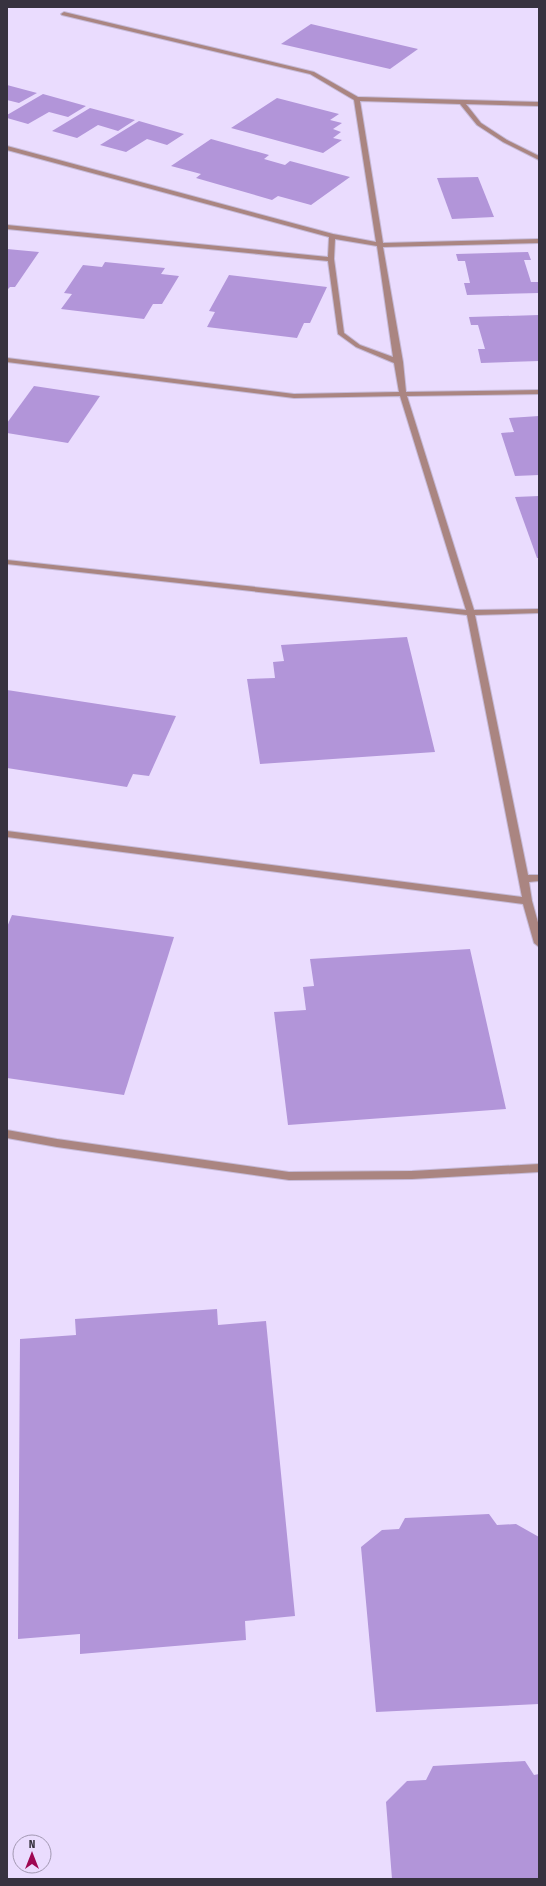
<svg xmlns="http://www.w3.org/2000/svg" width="546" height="1886" font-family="'Fira Sans Condensed',sans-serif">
<rect width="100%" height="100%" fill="#eadcfe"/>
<g fill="#b295d9">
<polygon points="311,24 418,49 390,69 281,44"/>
<polygon points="7,85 37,93 19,103 7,100"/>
<polygon points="43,94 86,106 68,117 49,112 28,124 7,118 7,115"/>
<polygon points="277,98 339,114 330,120 342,123 333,129 341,132 333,138 342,140 323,153 231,128"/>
<polygon points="90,108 135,120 118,131 98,125 77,138 52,131"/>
<polygon points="139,121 184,134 167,145 147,139 126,152 100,145"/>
<polygon points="211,139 269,155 264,159 285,165 290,161 350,177 311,205 278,196 272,200 196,178 201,174 171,166"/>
<polygon points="478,177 494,217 452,219 437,178"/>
<polygon points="7,249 39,252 15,287 10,287 7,290"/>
<polygon points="528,252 531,260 524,260 531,282 538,282 539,293 467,295 464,283 470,283 465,261 458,261 456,254"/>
<polygon points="105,262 165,268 161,274 179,276 162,304 153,304 144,319 61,309 72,294 64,293 83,265 102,267"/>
<polygon points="229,275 327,287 310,323 304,323 297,338 207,327 215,312 209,311"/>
<polygon points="539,315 539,361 481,363 478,349 485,349 478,325 471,325 469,317"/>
<polygon points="34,386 100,396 68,443 7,433 7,423"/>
<polygon points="539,416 539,475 515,476 501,433 514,432 509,418"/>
<polygon points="539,496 539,558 537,558 515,497"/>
<polygon points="407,637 435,752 260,764 247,679 275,678 273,662 284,661 281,645"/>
<polygon points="7,690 176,716 149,776 133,774 127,787 7,768"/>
<polygon points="12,915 174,937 124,1095 7,1078 7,927"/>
<polygon points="470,949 506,1109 288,1125 274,1012 306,1010 303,987 314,986 310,959"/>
<polygon points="217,1309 218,1325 266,1321 295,1616 245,1621 246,1640 80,1654 80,1634 18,1639 20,1339 76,1335 75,1319"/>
<polygon points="489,1514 497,1525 516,1524 539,1537 539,1704 376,1712 361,1547 382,1530 399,1529 405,1518"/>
<polygon points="525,1761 534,1775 539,1774 539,1879 392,1879 386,1802 407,1781 426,1780 433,1766"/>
</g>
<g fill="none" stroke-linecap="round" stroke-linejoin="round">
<defs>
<g id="minor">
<path d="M 64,12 L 314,72 L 358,97 L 539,102 L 539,106 L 466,104 L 481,123 L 507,140 L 539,156 L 539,160 L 503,142 L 477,125 L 460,104 L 360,101 L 383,243 L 539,239 L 539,243 L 383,247 L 403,362 L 406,392 L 539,390 L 539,394 L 407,396 L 474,610 L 539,609 L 539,613 L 475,615 L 528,875 L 539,875 L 539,881 L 529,882 L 532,901 L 539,926 L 539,947 L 534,943 L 523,904 L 7,837 L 7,831 L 522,897 L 467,615 L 7,564 L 7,560 L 466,610 L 400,396 L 294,398 L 7,362 L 7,358 L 294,394 L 399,392 L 394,363 L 356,347 L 338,334 L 328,261 L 7,229 L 7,225 L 328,257 L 329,237 L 7,150 L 7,146 L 333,234 L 376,242 L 354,100 L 310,74 L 62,15 L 61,14 ZM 335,239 L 377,246 L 393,357 L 360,345 L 344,333 L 334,259 Z"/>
<polygon points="7,1130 57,1139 289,1172 412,1171 539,1164 539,1172 412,1179 289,1180 57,1147 7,1138"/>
</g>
</defs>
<use href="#minor" stroke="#c6bad8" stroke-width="2"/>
<use href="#minor" fill="#aa8581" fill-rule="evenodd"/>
</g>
<rect width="546" height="1886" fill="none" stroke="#37323f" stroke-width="16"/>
<g transform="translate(32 1854)"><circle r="19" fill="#eadcfe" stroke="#a298b2"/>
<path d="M0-3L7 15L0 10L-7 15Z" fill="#9e0852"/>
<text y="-6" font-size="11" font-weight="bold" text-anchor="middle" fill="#37323f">N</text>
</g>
</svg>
